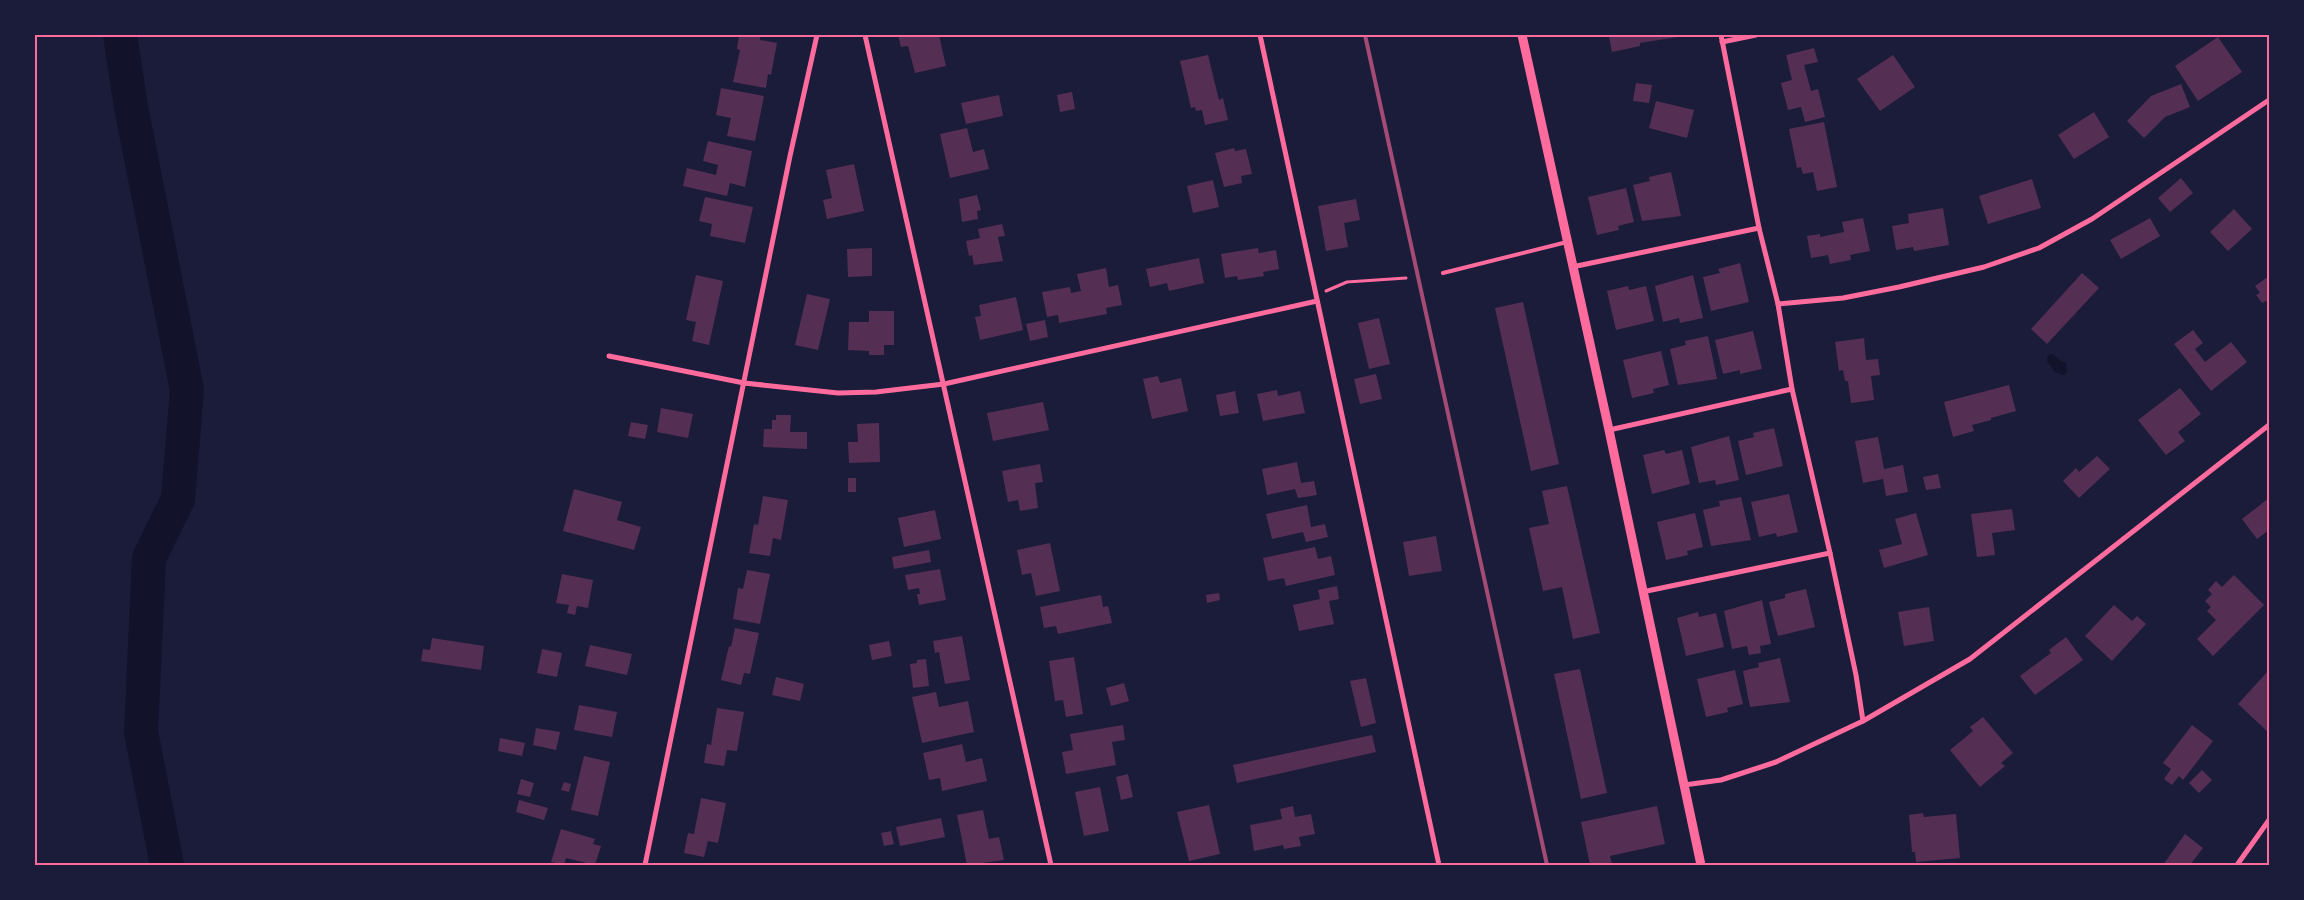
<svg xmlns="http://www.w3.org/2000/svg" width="2304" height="900" font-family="'Space Grotesk',sans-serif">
<rect width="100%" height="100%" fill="#1b1b3a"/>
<polygon fill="#12122b" points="2053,354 2059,360 2066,363 2067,372 2064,375 2055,372 2047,361 2048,355"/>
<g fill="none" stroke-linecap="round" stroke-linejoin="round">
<polyline stroke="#12122b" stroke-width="34" points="120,35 131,107 187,390 178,499 149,558 141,732 167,865"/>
</g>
<g fill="#542f53">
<polygon points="739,35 760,36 760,40 777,43 771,75 768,74 766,88 733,82 740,50 737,49"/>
<polygon points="898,35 939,35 946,66 915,73 908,46 901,47"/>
<polygon points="1617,35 1684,35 1684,36 1640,43 1640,46 1612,52 1609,37"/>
<polygon points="2218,37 2242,72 2198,101 2175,66"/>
<polygon points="1814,48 1818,62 1804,65 1811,91 1818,89 1825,117 1805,122 1801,107 1788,110 1781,83 1792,80 1786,55"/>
<polygon points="1208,55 1219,100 1223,98 1228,120 1205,125 1202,110 1196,111 1195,107 1191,108 1180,61"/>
<polygon points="1893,55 1915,87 1880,111 1857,79"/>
<polygon points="1636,83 1652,85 1649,103 1633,101"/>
<polygon points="2181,84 2190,107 2165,117 2144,138 2127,121 2151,96"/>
<polygon points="721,88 764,96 755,141 727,136 731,118 716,115"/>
<polygon points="1072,92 1075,109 1060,112 1057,95"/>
<polygon points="999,95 1003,116 966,124 961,103"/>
<polygon points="1656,101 1694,110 1687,138 1649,128"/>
<polygon points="2094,112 2109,137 2074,159 2058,135"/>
<polygon points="1824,122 1837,187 1817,191 1813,172 1803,174 1801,167 1797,168 1789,129"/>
<polygon points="967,128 973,152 984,149 989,169 950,178 940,134"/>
<polygon points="708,141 752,151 745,187 730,183 727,196 683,186 687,168 716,175 718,165 703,161"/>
<polygon points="1234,148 1235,151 1246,149 1252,174 1241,176 1242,183 1224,187 1215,153"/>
<polygon points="854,164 864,211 827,219 823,200 832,198 826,170"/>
<polygon points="1671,172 1681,216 1642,221 1633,185 1650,181 1649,177"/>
<polygon points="2181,178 2193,193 2170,212 2158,198"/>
<polygon points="2032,179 2041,208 1988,224 1979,196"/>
<polygon points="1213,180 1219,207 1193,213 1187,186"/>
<polygon points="1626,188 1634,222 1618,226 1619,230 1597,235 1588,197"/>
<polygon points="977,195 981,210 977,211 978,219 962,222 959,199"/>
<polygon points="705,197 753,207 745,243 710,236 712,224 699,221"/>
<polygon points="1356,199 1360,220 1344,223 1348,247 1326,251 1318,206"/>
<polygon points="1943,208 1949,245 1914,251 1913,247 1896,250 1892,226 1909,223 1908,214"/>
<polygon points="2234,209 2252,229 2228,251 2210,232"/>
<polygon points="1863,218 1870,251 1850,255 1851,260 1830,264 1828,255 1811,258 1807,236 1820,234 1820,237 1844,232 1842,222"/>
<polygon points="2150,218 2160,236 2121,259 2110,240"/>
<polygon points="1002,224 1005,236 998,237 1003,261 974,265 972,255 969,256 966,241 980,238 978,229"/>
<polygon points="872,248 872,276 848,277 847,249"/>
<polygon points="1258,248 1259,253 1276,250 1279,269 1263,272 1264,276 1238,280 1237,276 1225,278 1221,254"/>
<polygon points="1199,258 1204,283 1169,291 1167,283 1150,287 1146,269"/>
<polygon points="1740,263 1749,302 1711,311 1703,277 1720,273 1718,269"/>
<polygon points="1106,268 1109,287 1118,285 1122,305 1106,308 1107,314 1059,323 1058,315 1047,317 1042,292 1070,287 1071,293 1081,291 1077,274"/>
<polygon points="2082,273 2099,288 2047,344 2031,329"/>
<polygon points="696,275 723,281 709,345 692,341 696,322 686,320"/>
<polygon points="1693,275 1703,318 1680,323 1679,318 1663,322 1655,286"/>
<polygon points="2269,276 2269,305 2266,301 2262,303 2256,295 2260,293 2255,286"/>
<polygon points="1628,286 1629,290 1646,286 1654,321 1616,330 1607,291"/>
<polygon points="807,294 830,299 818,350 795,345"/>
<polygon points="1016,297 1023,330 980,340 975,317 981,316 979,305"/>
<polygon points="1523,302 1559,464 1531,471 1495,308"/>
<polygon points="869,311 894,311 894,345 884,345 884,355 869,355 869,351 848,350 849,322 869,322"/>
<polygon points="1379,318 1390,364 1369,369 1358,323"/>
<polygon points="1045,320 1048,337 1030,341 1026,324"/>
<polygon points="2193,330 2203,343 2195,349 2205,362 2231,342 2247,362 2211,391 2174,344"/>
<polygon points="1753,331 1762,369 1740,374 1740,370 1723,374 1715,340"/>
<polygon points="1708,336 1717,379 1678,385 1670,349 1686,345 1685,341"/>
<polygon points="1864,338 1866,360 1878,359 1880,375 1871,376 1874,400 1851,403 1848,381 1845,381 1843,370 1839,371 1835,342"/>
<polygon points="1661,351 1669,385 1653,389 1654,393 1632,398 1623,360"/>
<polygon points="1376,374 1382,399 1360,404 1354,379"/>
<polygon points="1158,376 1160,383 1181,378 1188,411 1152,419 1143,379"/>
<polygon points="2009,385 2016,411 1991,418 1991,420 1972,425 1974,431 1953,437 1944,402"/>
<polygon points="2180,388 2201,414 2178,432 2185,441 2166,455 2138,420"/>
<polygon points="1277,390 1278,396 1300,391 1305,413 1263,421 1257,394"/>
<polygon points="1235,391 1239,413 1220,416 1216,395"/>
<polygon points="1043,402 1049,430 993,441 987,413"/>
<polygon points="661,408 693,414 688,438 657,432"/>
<polygon points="776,415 791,415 790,432 807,432 807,449 763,447 764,429 772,429 772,420 776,420"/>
<polygon points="631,422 648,425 645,439 628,436"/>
<polygon points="879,423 880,462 849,463 848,442 858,442 857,424"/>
<polygon points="1774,428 1783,466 1746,475 1738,441 1754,437 1753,433"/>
<polygon points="1729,436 1739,480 1716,485 1715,480 1699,483 1691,447"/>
<polygon points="1878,437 1884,469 1903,465 1908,492 1886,496 1883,479 1863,483 1855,441"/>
<polygon points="1664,450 1666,454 1682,450 1690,484 1652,494 1643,455"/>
<polygon points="2097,456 2110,469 2079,498 2063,481 2076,468 2079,472"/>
<polygon points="1297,462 1301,483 1314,481 1317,495 1298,498 1295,489 1267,495 1262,469"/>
<polygon points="1040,464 1043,482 1035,483 1038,508 1020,511 1018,500 1008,502 1002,471"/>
<polygon points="1938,474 1941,488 1926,490 1923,477"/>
<rect x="848" y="478" width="8" height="14"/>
<polygon points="1567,486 1600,633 1573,639 1562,587 1543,591 1529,528 1549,524 1542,491"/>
<polygon points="574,489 622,502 617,520 641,527 634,550 563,531"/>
<polygon points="1789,494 1798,532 1777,537 1776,533 1759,537 1751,502"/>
<polygon points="763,496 788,500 781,540 773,538 770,556 749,553 754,524 758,525"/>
<polygon points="1741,497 1751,540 1711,546 1703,510 1720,506 1719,501"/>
<polygon points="2269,498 2269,530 2257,539 2242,519"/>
<polygon points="1307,505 1311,527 1325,524 1328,537 1306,542 1303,532 1272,539 1266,514"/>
<polygon points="2012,509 2015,530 1992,533 1995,555 1977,557 1971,514"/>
<polygon points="935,510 941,539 904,547 898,518"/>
<polygon points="1695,513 1703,547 1687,551 1688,555 1666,560 1657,522"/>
<polygon points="1916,513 1928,555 1884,568 1879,550 1902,544 1895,519"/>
<polygon points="1436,536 1442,571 1409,576 1403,542"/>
<polygon points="1050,543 1060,591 1036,596 1031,573 1022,575 1017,550"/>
<polygon points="1315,547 1318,559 1331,556 1335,575 1286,586 1284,578 1268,581 1263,558"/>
<polygon points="929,550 931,562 894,569 892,557"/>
<polygon points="940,569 946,600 919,605 917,594 920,594 919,588 908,590 905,575"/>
<polygon points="747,570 770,574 760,624 733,619 738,588 743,589"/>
<polygon points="562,574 593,580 588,608 577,606 575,615 567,613 569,605 556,603"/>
<polygon points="2234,575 2264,605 2213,656 2197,639 2216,620 2207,611 2211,607 2205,601 2212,594 2208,590 2216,581 2222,587"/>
<polygon points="1337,586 1339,599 1329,601 1334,624 1299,631 1293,605 1320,599 1318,590"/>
<polygon points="1806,589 1815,627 1778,636 1769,602 1785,598 1785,594"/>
<polygon points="1219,593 1220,600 1207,603 1206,595"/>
<polygon points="1101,595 1103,607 1108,606 1112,623 1058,634 1056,626 1044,628 1040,607"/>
<polygon points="1762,600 1771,644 1760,646 1761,653 1749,655 1747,646 1732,649 1724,611"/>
<polygon points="2114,605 2132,621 2137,616 2146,624 2112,661 2085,636"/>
<polygon points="1929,607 1934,641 1904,646 1898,612"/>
<polygon points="1698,612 1699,617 1716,613 1724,647 1686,656 1677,618"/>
<polygon points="735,628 759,633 750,674 744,673 741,685 721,680 729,646 731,647"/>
<polygon points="962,636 970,680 945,684 939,652 935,653 933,641"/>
<polygon points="2066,637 2083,660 2035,695 2020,676 2051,653 2049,650"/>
<polygon points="432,638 484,646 481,670 421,661 423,649 430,650"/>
<polygon points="889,641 892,656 872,660 869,645"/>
<polygon points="590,645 632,654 627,675 585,666"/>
<polygon points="542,649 562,653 557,677 537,673"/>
<polygon points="1074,657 1083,714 1066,717 1063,700 1055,701 1049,661"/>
<polygon points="1780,658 1790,702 1750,707 1743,671 1759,667 1758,663"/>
<polygon points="926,659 929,686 913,688 910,664 917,663 917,660"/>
<polygon points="1580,669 1607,793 1581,799 1554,674"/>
<polygon points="1735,670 1743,704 1727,708 1728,712 1706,717 1697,679"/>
<polygon points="2269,670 2269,733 2238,704"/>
<polygon points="776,677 804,684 800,701 772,695"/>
<polygon points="1366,678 1376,723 1361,727 1350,681"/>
<polygon points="1124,683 1129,701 1111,706 1106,688"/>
<polygon points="936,692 939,707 968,701 974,732 922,743 912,697"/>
<polygon points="579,705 617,712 612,737 574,730"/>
<polygon points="717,708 744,712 737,751 727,750 724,766 704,763 707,744 711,745"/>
<polygon points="1983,717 2013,753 2001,763 2005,766 1980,787 1950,750 1973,731 1970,727"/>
<polygon points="1123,725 1125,740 1112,742 1116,765 1066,774 1062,752 1073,750 1070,734"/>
<polygon points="2192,725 2213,741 2183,780 2179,776 2172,785 2164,779 2171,769 2163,763"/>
<polygon points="536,728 560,732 556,750 533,745"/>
<polygon points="1372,735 1376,752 1237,783 1233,765"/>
<polygon points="500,738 525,743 522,756 498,751"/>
<polygon points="962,744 966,762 982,758 987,781 942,791 940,778 929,780 923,753"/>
<polygon points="584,756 610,762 598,816 571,810"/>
<polygon points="2202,770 2212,780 2199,793 2189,783"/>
<polygon points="1128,774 1133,797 1121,800 1116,777"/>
<polygon points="521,779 534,783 530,797 517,794"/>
<polygon points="564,782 571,784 569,792 561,790"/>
<polygon points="1100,787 1109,831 1084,836 1075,792"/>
<polygon points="701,798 726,803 718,843 708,841 704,857 684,853 688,833 694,834"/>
<polygon points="519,800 548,808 544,820 516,812"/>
<polygon points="1209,805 1220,854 1189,861 1177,812"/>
<polygon points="1293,806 1295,817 1311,814 1315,834 1299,837 1301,846 1284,849 1283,845 1254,851 1250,825 1282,819 1280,809"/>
<polygon points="1657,806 1665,844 1610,856 1612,865 1590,865 1581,822"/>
<polygon points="983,810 989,839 999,837 1004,860 967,865 957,815"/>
<polygon points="1923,813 1924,817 1956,814 1960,858 1916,862 1915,852 1912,852 1909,815"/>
<polygon points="941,818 945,837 900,846 896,827"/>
<polygon points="561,829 595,839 593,844 601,846 595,865 566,858 564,865 551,862"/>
<polygon points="891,831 894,844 884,846 881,833"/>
<polygon points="2185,834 2203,848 2190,865 2163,865"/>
</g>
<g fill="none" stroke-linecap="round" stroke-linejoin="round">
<polyline stroke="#ff6b9d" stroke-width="3" points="1326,291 1347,282 1406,278"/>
<polyline stroke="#ff6b9d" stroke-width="4" points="1443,273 1567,242"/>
<g stroke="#ff6b9d" stroke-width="5">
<polyline points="865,35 1051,865"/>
<polyline points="1260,35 1439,865"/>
<polyline points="1721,35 1759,228 1778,304 1792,389 1830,553 1856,675 1863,721"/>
<polyline points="1722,42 1756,35"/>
<polyline points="1572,267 1759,228"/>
<polyline points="1778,304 1843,298 1899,287 1984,267 2039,248 2092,219 2269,100"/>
<polyline points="609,356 744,383 838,393 876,392 944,384 1317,301"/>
<polyline points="1609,430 1792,389"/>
<polyline points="1642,592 1830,553"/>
<polyline points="1684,785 1721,780 1776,762 1863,721 1970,659 2269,425"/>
<polyline points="645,865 790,156 817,35"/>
<polyline points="2237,865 2269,820"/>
</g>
<polyline stroke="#ff6b9d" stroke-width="9" points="1522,35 1609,430 1701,865"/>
<polyline stroke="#a44b75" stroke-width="4" points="1365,35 1547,865"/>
</g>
<rect width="2304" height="900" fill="none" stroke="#1b1b3a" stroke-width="72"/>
<rect x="36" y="36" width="2232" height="828" fill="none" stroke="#ff6b9d" stroke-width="2"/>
</svg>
